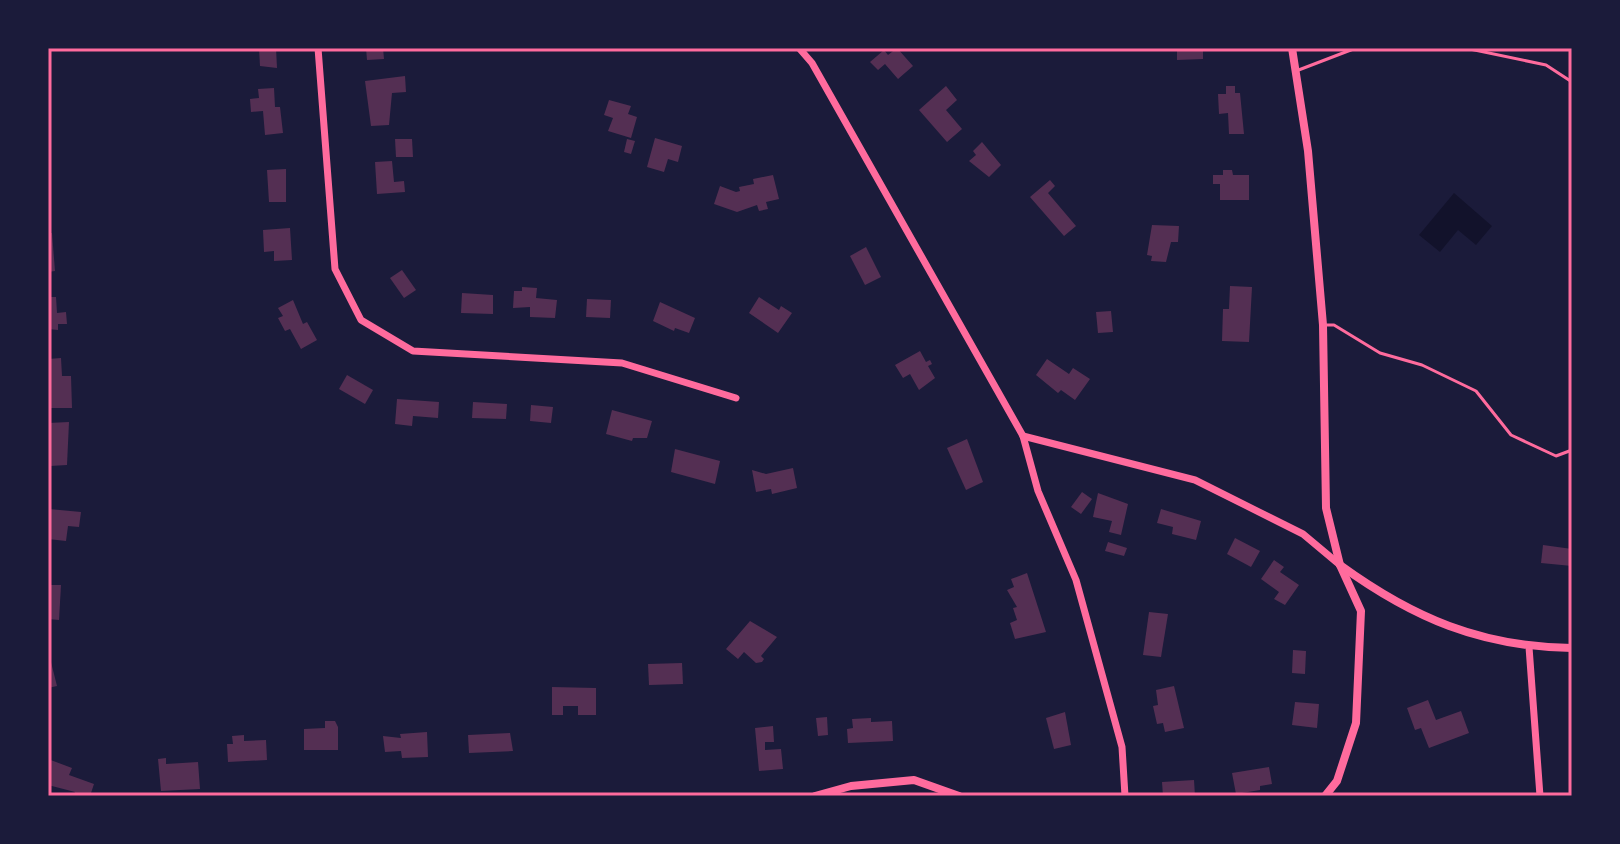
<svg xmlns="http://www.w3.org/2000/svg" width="1620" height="844" font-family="Poppins,sans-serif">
<rect width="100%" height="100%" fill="#1b1b3a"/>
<polygon fill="#12122b" points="1454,193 1492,226 1476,245 1458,230 1440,252 1419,235"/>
<g fill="#542f53">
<polygon points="259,48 276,48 277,68 260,66"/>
<polygon points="366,48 383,48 384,59 367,60"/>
<polygon points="897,48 913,66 898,79 885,64 878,70 870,62 884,50 888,55"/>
<polygon points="1177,48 1203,48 1203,59 1177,60"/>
<polygon points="405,76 406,92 392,93 389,125 371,126 365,81"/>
<polygon points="946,86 957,100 946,110 962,129 947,142 919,110"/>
<polygon points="1226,86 1235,86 1235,93 1240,93 1244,134 1229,134 1228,113 1219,114 1218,94 1226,94"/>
<polygon points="274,88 275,107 280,107 283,133 265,135 263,111 251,112 250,99 259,98 258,89"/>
<rect x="48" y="100" width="3" height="22"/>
<polygon points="609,100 631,106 628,114 637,117 631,138 608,131 613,118 604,115"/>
<polygon points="655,138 682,146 678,162 668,159 664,172 647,167"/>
<polygon points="395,139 412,139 413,157 396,157"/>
<polygon points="627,139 635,141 631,154 624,152"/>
<polygon points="982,142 1001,165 989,177 969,161 976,155 973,151"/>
<polygon points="392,161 394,182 404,181 405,192 377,194 375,162"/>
<polygon points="286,169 286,202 269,202 267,170"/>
<polygon points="1223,170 1232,170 1233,175 1249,175 1249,200 1220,200 1220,184 1213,184 1213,175 1223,175"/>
<polygon points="773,175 779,199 766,202 768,209 759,211 757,205 737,212 714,204 720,186 736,192 740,191 739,187 754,184 753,179"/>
<polygon points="1050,180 1055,186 1048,193 1076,226 1064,236 1030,197"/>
<polygon points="1152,225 1179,226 1178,242 1171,242 1166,262 1151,261 1152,256 1147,255"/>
<polygon points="290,228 292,260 274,261 274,251 264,252 263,230"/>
<polygon points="48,233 52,233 55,271 48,272"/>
<polygon points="866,247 881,277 865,285 850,256"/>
<polygon points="402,270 416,290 404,298 390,278"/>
<polygon points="1230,286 1252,287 1249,342 1222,341 1223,309 1229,309"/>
<polygon points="522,287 537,288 536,298 557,300 555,318 530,317 530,307 513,308 514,291 522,291"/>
<polygon points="462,293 493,295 493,314 461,313"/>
<polygon points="48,297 56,297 57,313 66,312 67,324 58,324 58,330 48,329"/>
<polygon points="759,297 779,310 781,306 792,313 778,333 749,313"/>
<polygon points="587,299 611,300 610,318 586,317"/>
<polygon points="293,300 303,324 307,322 317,340 301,349 290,329 285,331 278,318 283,316 278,308"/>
<polygon points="660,302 695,318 689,333 675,328 674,331 653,321"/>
<polygon points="1111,311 1113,332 1098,333 1096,312"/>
<polygon points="920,351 926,362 930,360 932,364 928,366 935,378 919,390 910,374 903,378 895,365"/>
<polygon points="61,358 62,376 71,376 72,408 48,408 48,359"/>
<polygon points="1047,359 1069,374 1073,368 1090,379 1075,400 1061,390 1058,393 1036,375"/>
<polygon points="347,375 373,390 365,404 339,389"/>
<polygon points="397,399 439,402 438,418 413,416 412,426 395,424"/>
<polygon points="473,402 507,404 506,419 472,418"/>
<polygon points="531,405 553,407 551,423 530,421"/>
<polygon points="612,410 652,421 647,438 633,438 632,441 606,434"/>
<polygon points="69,422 67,465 50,466 48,423"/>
<polygon points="967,439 983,482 966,490 947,448"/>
<polygon points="675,449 720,461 715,484 671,472"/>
<polygon points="793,468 797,488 772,494 771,489 756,492 752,470 766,474"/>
<polygon points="1082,492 1092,499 1081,514 1071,507"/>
<polygon points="1098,493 1128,504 1121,535 1109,532 1112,521 1093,517"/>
<polygon points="49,509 81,512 79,527 68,526 66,541 48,539"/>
<polygon points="1161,509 1201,521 1196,540 1172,534 1173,527 1157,523"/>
<polygon points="1235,538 1260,551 1251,567 1227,554"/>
<polygon points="1108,542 1127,548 1124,556 1105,551"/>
<polygon points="1543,545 1572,549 1572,566 1541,563"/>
<polygon points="1274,560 1284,567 1280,572 1299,585 1285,605 1274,599 1279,592 1261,579"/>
<polygon points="1027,573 1046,632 1015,639 1010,623 1017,620 1013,608 1017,607 1007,590 1014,587 1011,579"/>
<polygon points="48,585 61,585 59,620 48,619"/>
<polygon points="1149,612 1168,614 1161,657 1143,655"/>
<polygon points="750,621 777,637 761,656 764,659 762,662 756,663 744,652 738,659 726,649"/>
<polygon points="48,650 57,686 48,688"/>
<polygon points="1293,650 1306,651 1305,674 1292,673"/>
<polygon points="682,663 683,684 649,685 648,664"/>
<polygon points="1174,686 1184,728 1165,732 1163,723 1157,724 1153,706 1158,705 1156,690"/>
<polygon points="552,687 596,688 596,715 578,715 578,706 563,706 563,715 552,715"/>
<polygon points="1428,700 1436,720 1461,711 1469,733 1429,748 1421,728 1415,730 1407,708"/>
<polygon points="1295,702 1319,704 1317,728 1292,725"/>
<polygon points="1065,712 1071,745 1054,749 1046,718"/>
<polygon points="827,717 828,735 818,736 816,718"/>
<polygon points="871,718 871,722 892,721 893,741 848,743 847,729 853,728 852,719"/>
<polygon points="325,721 335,721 338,727 338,750 304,750 304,729 325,728"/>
<polygon points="773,726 774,742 765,742 765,750 781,749 783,769 759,771 755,728"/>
<polygon points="427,732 428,757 402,758 401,751 385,752 383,736 401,738 400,734"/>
<polygon points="510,733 513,751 469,753 468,735"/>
<polygon points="244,735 244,741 266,740 267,760 228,762 227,744 233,744 232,736"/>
<polygon points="166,758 166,764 198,762 200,789 161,791 158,759"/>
<polygon points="48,759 72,768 69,775 94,784 90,796 73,796 75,792 48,785"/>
<polygon points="1269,767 1272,784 1260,786 1260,790 1236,794 1232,773"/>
<polygon points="1194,780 1195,796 1163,796 1162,782"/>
</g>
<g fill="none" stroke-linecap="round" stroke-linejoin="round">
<g stroke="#ff6b9d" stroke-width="3">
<polyline points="1465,48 1546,65 1572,82"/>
<polyline points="1296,71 1356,48"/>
<polyline points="1327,325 1334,325 1380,353 1422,365 1476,391 1511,435 1556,456 1572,450"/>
</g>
<g stroke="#ff6b9d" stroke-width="7">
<polyline points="318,48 335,269 361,320 413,351 622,363 736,398"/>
<polyline points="799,48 812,63 1023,436 1038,491 1076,580 1122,747 1125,796"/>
<polyline points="1023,436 1195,480 1303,534 1340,565"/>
<polyline points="1529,647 1540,796"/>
</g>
<g stroke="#ff6b9d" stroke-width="8">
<polyline points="1292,48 1308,151 1323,325 1326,508 1340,565 1361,611 1356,723 1337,781 1325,796"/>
<path d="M 1340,565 C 1413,618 1481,647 1572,648"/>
<polyline points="815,796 851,786 914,780 959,796"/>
</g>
</g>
<rect width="1620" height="844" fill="none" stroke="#1b1b3a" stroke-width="100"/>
<rect x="50" y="50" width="1520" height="744" fill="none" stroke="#ff6b9d" stroke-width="3"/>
</svg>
